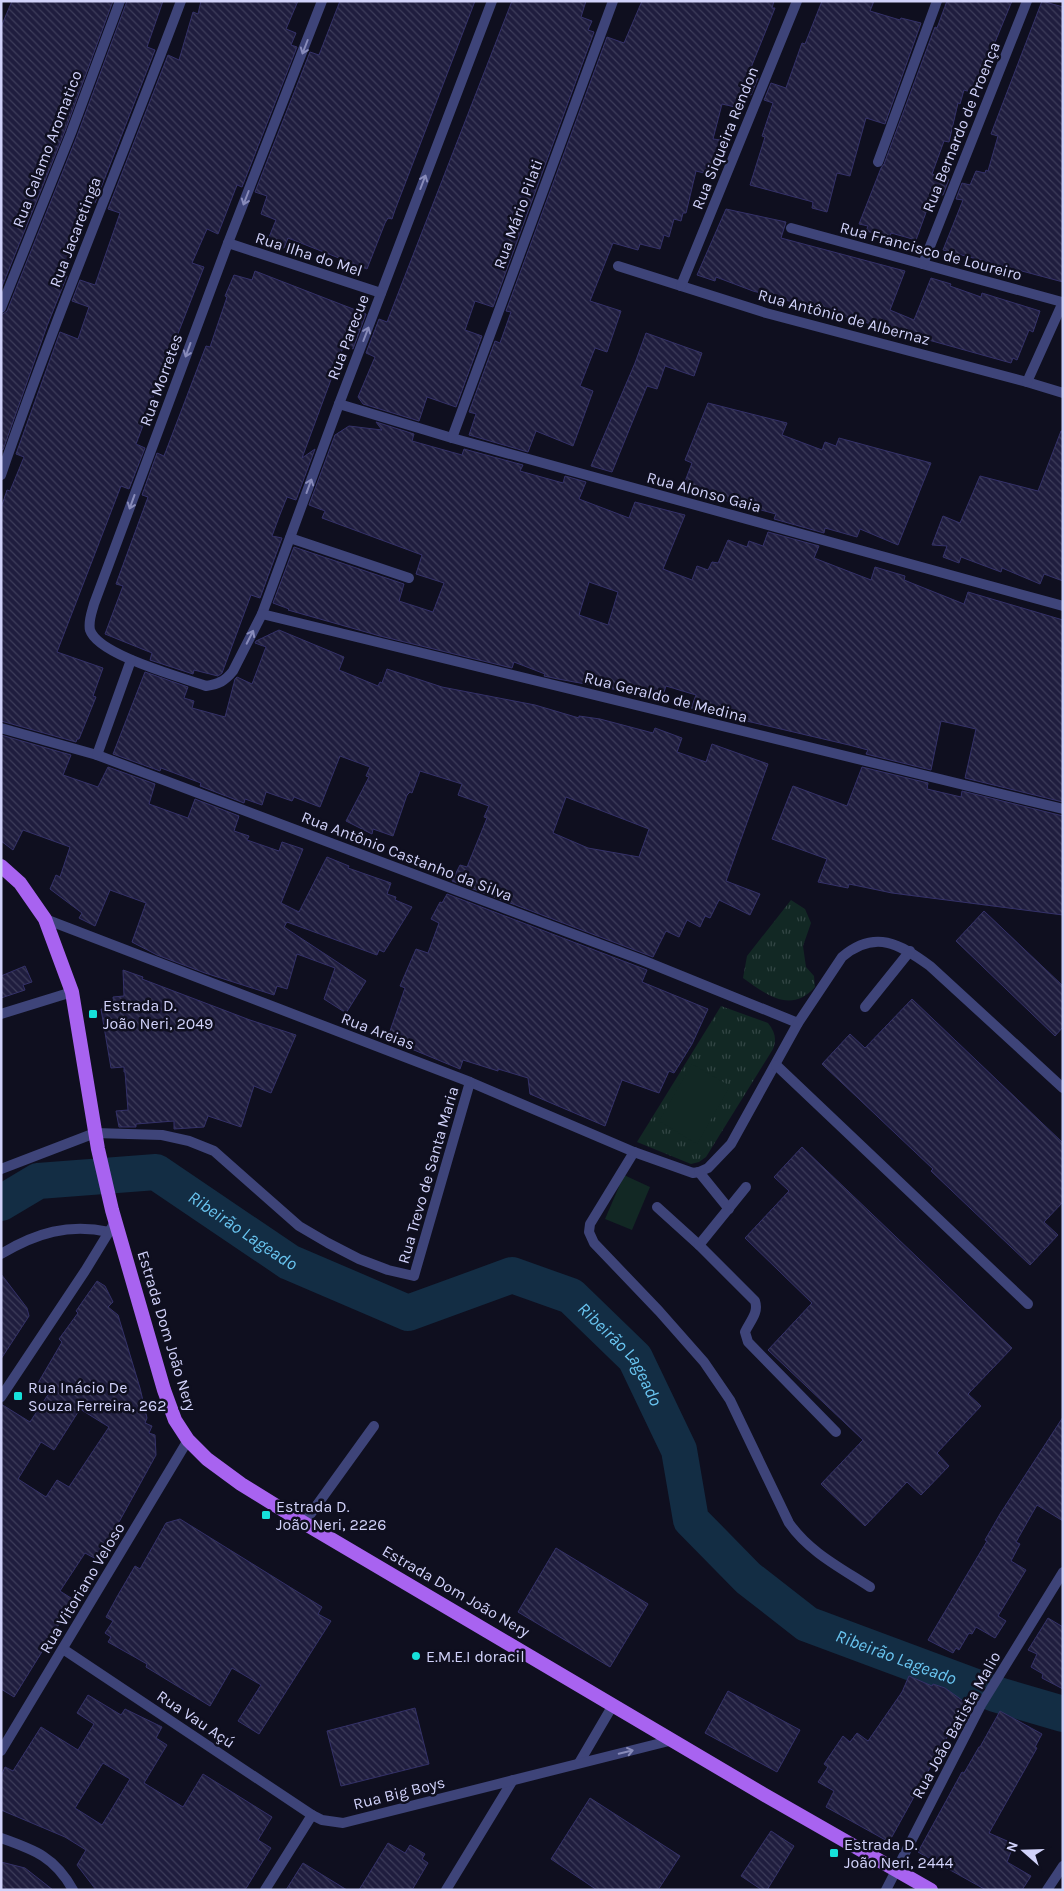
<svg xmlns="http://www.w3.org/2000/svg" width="1064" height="1891" font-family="Karla,sans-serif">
<defs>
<pattern id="grass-tufts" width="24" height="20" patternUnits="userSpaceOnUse" patternTransform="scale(1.25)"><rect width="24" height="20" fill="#122824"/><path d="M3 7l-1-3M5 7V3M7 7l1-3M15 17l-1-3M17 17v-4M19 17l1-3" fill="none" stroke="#334645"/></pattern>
<pattern id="building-back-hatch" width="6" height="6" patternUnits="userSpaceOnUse" patternTransform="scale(1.25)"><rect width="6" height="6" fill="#1f1d3e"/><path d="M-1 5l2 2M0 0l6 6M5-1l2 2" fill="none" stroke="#3e3d5b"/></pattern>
</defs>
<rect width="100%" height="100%" fill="#0f0f1f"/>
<g fill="url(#grass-tufts)">
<path d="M 791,900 L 805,909 L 811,923 L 803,946 L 806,967 L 814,976 L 815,987 C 791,1014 767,995 743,978 L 747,956 Z"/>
<path d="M 721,1006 L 768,1023 C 775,1032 777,1039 773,1049 L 706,1157 L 699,1162 L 691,1164 L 637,1142 Z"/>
</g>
<g fill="#122824">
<polygon points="692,1064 730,1086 697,1144 659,1121"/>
<polygon points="624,1175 650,1187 632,1230 605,1219"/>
</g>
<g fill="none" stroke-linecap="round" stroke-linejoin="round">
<path stroke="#132d44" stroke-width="36" id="s1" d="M 1,1203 L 38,1181 L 156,1172 L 289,1262 L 408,1313 L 512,1275 L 571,1296 L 635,1358 L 679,1450 L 691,1520 L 748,1578 L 807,1624 L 995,1694 L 1063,1714"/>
</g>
<g fill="url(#building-back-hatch)" stroke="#343168" fill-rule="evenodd">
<polygon points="12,1 113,1 65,131 1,289 1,27"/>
<polygon points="127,1 163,1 147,47 155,50 95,203 92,202 64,274 67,276 47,326 3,450 1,449 1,315 7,311 77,136"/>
<polygon points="201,1 298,1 286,29 296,33 291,45 297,47 242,187 237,185 218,234 207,229 192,263 204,267 143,423 144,423 136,444 145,448 129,489 121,486 57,652 103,668 93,696 96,697 79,739 77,739 76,742 1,721 1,508 7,490 10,491 24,457 16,454 60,332 78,339 89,307 72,301 80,280 95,285 120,213 108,209 168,55 179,60 193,12 198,14"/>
<polygon points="340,1 475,1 395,210 392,219 388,218 385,223 367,269 288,238 284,248 267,242 276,220 261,214 267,196 255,192 310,52 319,55"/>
<polygon points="512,1 586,1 581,17 592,21 588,30 594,32 493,307 475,301 465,330 482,336 456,407 427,397 419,421 363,404 358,397 375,357 366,353 379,319 387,322"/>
<polygon points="642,1 774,1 772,8 775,8 748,75 758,78 751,95 741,92 735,107 722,104 713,139 721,140 708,174 696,171 686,213 683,213 681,221 674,219 669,237 664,235 660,249 640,244 638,250 613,243 590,301 621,311 607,352 595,348 580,386 593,391 573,446 536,431 528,452 469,435 476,414 469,412 495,341 500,343 511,312 506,311 607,37 624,43"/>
<polygon points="822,1 874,1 870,11 900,20 901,18 921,23 885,124 866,118 850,176 837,173 827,212 812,208 813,202 750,185 765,137 762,136 773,103 764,100 771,83 786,88 802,43 805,44"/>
<polygon points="947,1 1012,1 974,93 964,90 960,104 958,103 949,142 944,141 932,174 949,179 943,195 933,193 916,240 891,233 890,237 866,231 868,226 859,224 881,168 884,164 935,27 937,28"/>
<polygon points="1042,1 1063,7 1063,282 943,250 963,200 956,199 962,183 970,185 976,171 985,173 986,170 988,171 998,136 991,134"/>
<polygon points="726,209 786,222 781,238 905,271 890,310 914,320 931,278 951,284 950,286 981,297 982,293 1040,311 1033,332 1029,330 1017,360 1013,358 1011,363 753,291 716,277 715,281 697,275"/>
<polygon points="255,271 366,314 353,349 344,345 326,393 302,458 315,449 296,500 287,497 279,517 272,536 282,538 260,598 251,595 222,673 218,676 194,670 193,674 150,660 152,653 105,634 123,586 116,584 148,497 142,495 157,453 164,456 206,346 210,347 227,297 225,296 234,275 252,280"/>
<polygon points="646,333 702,353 694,376 665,366 657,389 647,386 612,472 591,466 635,363"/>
<polygon points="708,403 787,423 782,435 822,450 825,442 836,446 839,438 931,463 898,545 860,529 857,537 825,528 824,533 774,519 776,514 682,489 692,463 685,460"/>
<path d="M 376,422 L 414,434 L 412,441 L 462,455 L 464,449 L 523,465 L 520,471 L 563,483 L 565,476 L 586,482 L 579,499 L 629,518 L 635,502 L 685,515 L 663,569 L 692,580 L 697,566 L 708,570 L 712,562 L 718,563 L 728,540 L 747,547 L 749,541 L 763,546 L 768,532 L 819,546 L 814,558 L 871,580 L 875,567 L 905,576 L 904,580 L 964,604 L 968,592 L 1063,620 L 1063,802 L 965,778 L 976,729 L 941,721 L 931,770 L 866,754 L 868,750 L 849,745 L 691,708 L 696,695 L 666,686 L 662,698 L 558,679 L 544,676 L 545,674 L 514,662 L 512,668 L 380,636 L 288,610 L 289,609 L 273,603 L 294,547 L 404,584 L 399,601 L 433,612 L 444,583 L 416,574 L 422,555 L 322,518 L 325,511 L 309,505 L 335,435 L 349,426 L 382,430 ZM 589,582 L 618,592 L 608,625 L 579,615 Z"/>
<polygon points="1061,431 1063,431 1063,581 1044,574 1040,584 1002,568 1001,572 961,557 959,563 943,557 947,546 932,545 943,516 960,523 980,476 1038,491"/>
<path d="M 279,630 L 344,657 L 339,670 L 378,686 L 380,682 L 382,683 L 387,669 L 442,687 L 535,705 L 579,718 L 579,716 L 600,719 L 653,733 L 655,728 L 682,738 L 677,752 L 706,762 L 712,744 L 768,764 L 726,881 L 760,894 L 750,915 L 719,900 L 710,918 L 705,916 L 700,927 L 687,920 L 679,937 L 666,931 L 653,957 L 452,881 L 460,865 L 467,867 L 487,818 L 484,817 L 489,806 L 458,795 L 462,784 L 420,771 L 412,793 L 410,792 L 407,795 L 393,836 L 373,829 L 372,834 L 346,821 L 369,777 L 366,776 L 370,767 L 340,756 L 320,807 L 294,797 L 292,801 L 266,792 L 262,805 L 245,799 L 244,803 L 200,786 L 201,783 L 161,768 L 160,771 L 113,754 L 145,672 L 188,687 L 184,698 L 194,701 L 192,708 L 225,717 L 235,679 L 237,677 L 252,684 L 266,647 L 255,643 L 256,641 ZM 566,797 L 649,829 L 639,857 L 588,848 L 553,833 Z"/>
<polygon points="1,735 71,755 63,775 98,787 108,767 155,784 149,804 188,818 195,799 239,816 234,831 249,836 247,840 279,851 282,842 303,849 281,903 299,912 327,857 349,866 348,868 391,883 387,894 396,897 395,900 412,907 384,952 379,950 377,955 287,922 284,927 366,981 346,1013 324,999 335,968 297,954 287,989 277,986 274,995 205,973 157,955 132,942 146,903 110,890 95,926 79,918 82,913 50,889 56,875 60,877 70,847 23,830 13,850 1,841"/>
<polygon points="862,767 928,783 927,789 961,797 962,791 1063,816 1063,915 892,893 849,884 848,888 818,882 827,859 772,839 793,786 847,806"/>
<polygon points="447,894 647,970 642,982 708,1009 692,1044 674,1073 669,1071 659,1093 622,1080 605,1126 530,1094 528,1078 498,1069 498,1071 463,1060 460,1069 397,1043 399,1036 390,1031 405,988 400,986 416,949 428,953 439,923 431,919 440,902 442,903"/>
<polygon points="984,911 1063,986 1063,1027 1055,1036 956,941"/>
<polygon points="25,966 32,982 23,985 25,990 1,998 1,976"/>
<polygon points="123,970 143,977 142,979 250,1020 296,1035 271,1093 254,1086 241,1127 208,1116 204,1127 174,1129 174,1121 136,1124 136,1127 119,1127 116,1111 128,1110 125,1072 124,1072 124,1067 111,1068 101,1009 114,1008 113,997 124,996"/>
<polygon points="912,999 1063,1143 1063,1202 1044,1222 1058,1235 1030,1265 931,1171 933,1169 822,1064 850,1034 865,1048"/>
<polygon points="802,1147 1012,1348 968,1394 981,1406 937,1453 949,1466 921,1495 907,1482 865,1526 821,1484 863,1440 768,1350 812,1303 745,1238 789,1191 774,1177"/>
<polygon points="1,1274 27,1308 29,1316 1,1359"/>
<path d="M 97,1281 L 105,1286 L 113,1302 L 108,1307 L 118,1315 L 140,1388 L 147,1418 L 145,1423 L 152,1426 L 149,1433 L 155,1435 L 156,1455 L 98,1560 L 85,1553 L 60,1591 L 74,1600 L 14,1697 L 1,1689 L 1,1404 L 30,1422 L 51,1390 L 38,1383 L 62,1342 L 59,1339 L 78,1313 L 76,1311 ZM 80,1409 L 109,1427 L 69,1487 L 57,1480 L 46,1497 L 18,1479 L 41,1442 L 54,1450 Z"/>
<polygon points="1063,1417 1063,1521 1037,1505 1016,1542 1020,1544 1011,1561 1026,1570 998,1616 1006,1621 995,1638 976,1627 972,1634 969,1633 959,1650 956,1648 953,1653 928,1640 987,1541 985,1540 1000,1514"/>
<polygon points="180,1519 322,1607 318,1614 331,1621 259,1734 238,1721 261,1685 232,1668 210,1706 146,1667 147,1664 108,1642 111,1637 105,1633 113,1621 106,1617 118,1595 135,1566 140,1569 166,1523"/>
<polygon points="556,1548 648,1604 610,1667 518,1612"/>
<polygon points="1048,1618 1063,1627 1063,1689 1042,1678 1043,1674 1031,1667 1037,1654 1028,1650"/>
<polygon points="909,1676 932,1686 933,1684 945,1688 966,1703 889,1842 826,1807 834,1791 818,1782 828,1767 824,1764 843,1736 850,1742 857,1733 868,1741 902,1692"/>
<polygon points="728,1691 800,1730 777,1772 705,1733"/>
<path d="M 88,1695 L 121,1715 L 125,1709 L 162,1727 L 156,1738 L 167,1745 L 144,1783 L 183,1807 L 203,1774 L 272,1817 L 258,1840 L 271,1848 L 245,1890 L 96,1890 L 77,1865 L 86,1850 L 65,1837 L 1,1810 L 1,1776 L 5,1767 L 13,1771 L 41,1727 L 78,1750 L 94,1724 L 77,1713 ZM 103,1763 L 130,1779 L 102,1825 L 75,1808 Z"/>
<polygon points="415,1708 429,1764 341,1786 327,1731"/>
<polygon points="1000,1711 1042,1734 1035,1747 1037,1748 989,1833 1014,1844 1007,1862 1031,1876 1022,1890 986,1890 918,1852 962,1772 964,1773 979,1747 980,1747"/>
<polygon points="590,1798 680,1856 658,1890 597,1890 551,1859"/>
<polygon points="771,1831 794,1846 767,1890 762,1890 741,1876"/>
<polygon points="388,1843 405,1853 410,1845 425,1854 422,1859 428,1863 412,1890 359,1890"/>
<polygon points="1,1862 25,1868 53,1890 1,1890"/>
<polygon points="303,1863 347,1890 286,1890"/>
</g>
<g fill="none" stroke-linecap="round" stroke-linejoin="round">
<g stroke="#3e4479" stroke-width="10">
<path d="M 634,1152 L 590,1224 L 589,1232 L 594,1243 L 659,1311 L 704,1362 L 730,1400 L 789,1523 C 809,1552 841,1568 870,1587"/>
<polyline points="304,1523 374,1426"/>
</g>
<g stroke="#3e4479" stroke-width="10">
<path d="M 322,1 L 228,243 L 94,604 C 92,612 88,621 90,630 C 98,655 181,677 206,686 C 219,684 225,681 233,671 L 262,614 L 339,404 L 492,1"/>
<polyline points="878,162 937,1"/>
<polyline points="791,228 1062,302"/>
<polyline points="228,243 381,293"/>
<polyline points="923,264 1027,1"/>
<polyline points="618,266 766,313 1027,382 1063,393"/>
<polyline points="681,286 797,1"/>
<polyline points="1,308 71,133 120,1"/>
<polyline points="1027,382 1063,302"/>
<polyline points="339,404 452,438 1063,606"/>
<polyline points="452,438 613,1"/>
<path d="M 1,475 C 56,315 122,159 181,1"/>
<polyline points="290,538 409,578"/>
<polyline points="262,614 1063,809"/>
<polyline points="1,728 97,755 642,960 798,1023"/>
<polyline points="97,755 131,660"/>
<path d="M 45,919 L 470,1082 L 634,1152 L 693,1173 L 699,1172 L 708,1168 L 731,1144 L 798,1023 L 842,957 C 875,929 900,944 930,966 L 1063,1088"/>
<polyline points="865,1007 910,951"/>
<polyline points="1,1014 72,992"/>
<polyline points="776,1065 1028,1304"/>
<polyline points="1,1169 95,1133 162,1135 189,1141 214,1151 299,1226 328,1243 359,1259 388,1270 414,1276 470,1082"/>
<polyline points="699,1172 729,1209"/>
<path d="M 657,1207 L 699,1245 L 755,1301 C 759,1313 750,1321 745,1332 L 748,1342 L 836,1432"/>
<polyline points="699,1245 746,1187"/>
<path d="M 1,1254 C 36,1233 69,1223 109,1232"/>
<polyline points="1,1397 85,1271 115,1222"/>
<polyline points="63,1649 312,1815"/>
<polyline points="1,1751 188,1440"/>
<path d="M 1,1838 C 35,1850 55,1857 73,1890"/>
<polyline points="446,1890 513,1780"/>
<polyline points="886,1890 981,1705 1063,1572"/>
<polyline points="1047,1890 1063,1866"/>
</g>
<g stroke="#3e4479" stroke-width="10">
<polyline points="579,1763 613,1705"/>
<polyline points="265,1890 312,1815 322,1820 343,1823 673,1740"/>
</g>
<polyline stroke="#a863f0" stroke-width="14" points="1,866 20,883 45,919 72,992 98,1149 112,1210 164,1390 175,1420 188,1440 207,1459 241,1484 304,1523 763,1794 931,1890"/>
</g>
<defs><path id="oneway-shaft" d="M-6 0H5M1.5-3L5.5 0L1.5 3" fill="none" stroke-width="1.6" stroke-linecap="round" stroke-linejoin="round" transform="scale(1.25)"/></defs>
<g stroke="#888bba">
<use href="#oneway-shaft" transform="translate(305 47) rotate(111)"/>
<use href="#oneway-shaft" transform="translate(423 182) rotate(-69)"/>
<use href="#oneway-shaft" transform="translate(246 198) rotate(111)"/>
<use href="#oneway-shaft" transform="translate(366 334) rotate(-69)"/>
<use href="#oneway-shaft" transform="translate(188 350) rotate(110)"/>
<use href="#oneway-shaft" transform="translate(309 486) rotate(-70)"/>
<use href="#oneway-shaft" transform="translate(132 502) rotate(110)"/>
<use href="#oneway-shaft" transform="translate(250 637) rotate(-63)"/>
<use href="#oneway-shaft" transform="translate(626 1752) rotate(-13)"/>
</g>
<g fill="#16e1da" stroke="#0f0f1f" stroke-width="2">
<rect x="88" y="1009" width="10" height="10" rx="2.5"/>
<rect x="13" y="1391" width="10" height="10" rx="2.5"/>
<rect x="261" y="1510" width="10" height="10" rx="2.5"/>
<circle cx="416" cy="1656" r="5"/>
<rect x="829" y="1848" width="10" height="10" rx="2.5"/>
</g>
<g text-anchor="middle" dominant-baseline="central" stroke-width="5" stroke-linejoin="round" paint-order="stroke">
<g font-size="16" fill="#d1d2fa" stroke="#0f0f1f">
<text transform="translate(961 127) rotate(-68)">Rua Bernardo de Proença</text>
<text transform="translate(725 138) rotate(-68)">Rua Siqueira Rendon</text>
<text transform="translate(47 149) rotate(-69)">Rua Calamo Aromatico</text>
<text transform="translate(518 214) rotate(-70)">Rua Mário Pilati</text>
<text transform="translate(75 232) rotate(-69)">Rua Jacaretinga</text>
<text transform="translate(931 251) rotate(15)">Rua Francisco de Loureiro</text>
<text transform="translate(309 254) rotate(18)">Rua Ilha do Mel</text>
<text transform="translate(844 317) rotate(15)">Rua Antônio de Albernaz</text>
<text transform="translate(348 337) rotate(-69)">Rua Parecue</text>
<text transform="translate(161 380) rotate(-70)">Rua Morretes</text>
<text transform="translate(704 492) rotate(15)">Rua Alonso Gaia</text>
<text transform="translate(666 697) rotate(14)">Rua Geraldo de Medina</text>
<text transform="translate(407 856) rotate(21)">Rua Antônio Castanho da Silva</text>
<text transform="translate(378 1031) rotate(21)">Rua Areias</text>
<text transform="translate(428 1175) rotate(-74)">Rua Trevo de Santa Maria</text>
<text transform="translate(167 1331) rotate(73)">Estrada Dom João Nery</text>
<text transform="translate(82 1588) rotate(-59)">Rua Vitoriano Veloso</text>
<text transform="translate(456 1591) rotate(30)">Estrada Dom João Nery</text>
<text transform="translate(196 1719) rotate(34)">Rua Vau Açú</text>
<text transform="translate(956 1725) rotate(-61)">Rua João Batista Malio</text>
<text transform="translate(399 1793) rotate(-14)">Rua Big Boys</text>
</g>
<g font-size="16" fill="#d1d2fa" stroke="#0f0f1f" text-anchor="start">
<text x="103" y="1005">Estrada D.<tspan x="103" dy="18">João Neri, 2049</tspan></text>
<text x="28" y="1387">Rua Inácio De<tspan x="28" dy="18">Souza Ferreira, 262</tspan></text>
<text x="276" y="1506">Estrada D.<tspan x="276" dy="18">João Neri, 2226</tspan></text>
<text x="426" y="1656">E.M.E.I doracil</text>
<text x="844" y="1844">Estrada D.<tspan x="844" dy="18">João Neri, 2444</tspan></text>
</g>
<g font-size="18" font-style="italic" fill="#69c4f0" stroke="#0f0f1f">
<text stroke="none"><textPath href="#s1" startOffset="266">Ribeirão Lageado</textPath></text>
<text stroke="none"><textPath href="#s1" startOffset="702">Ribeirão Lageado</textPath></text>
<text stroke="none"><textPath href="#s1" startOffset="1138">Ribeirão Lageado</textPath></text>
</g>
</g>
<rect width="1064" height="1891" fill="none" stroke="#d1d2fa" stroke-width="5"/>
<g transform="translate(1024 1851) rotate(290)" stroke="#0f0f1f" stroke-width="4" paint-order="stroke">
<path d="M0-4L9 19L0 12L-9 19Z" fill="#d1d2fa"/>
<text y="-8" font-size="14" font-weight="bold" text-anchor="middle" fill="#d1d2fa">N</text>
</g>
</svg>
